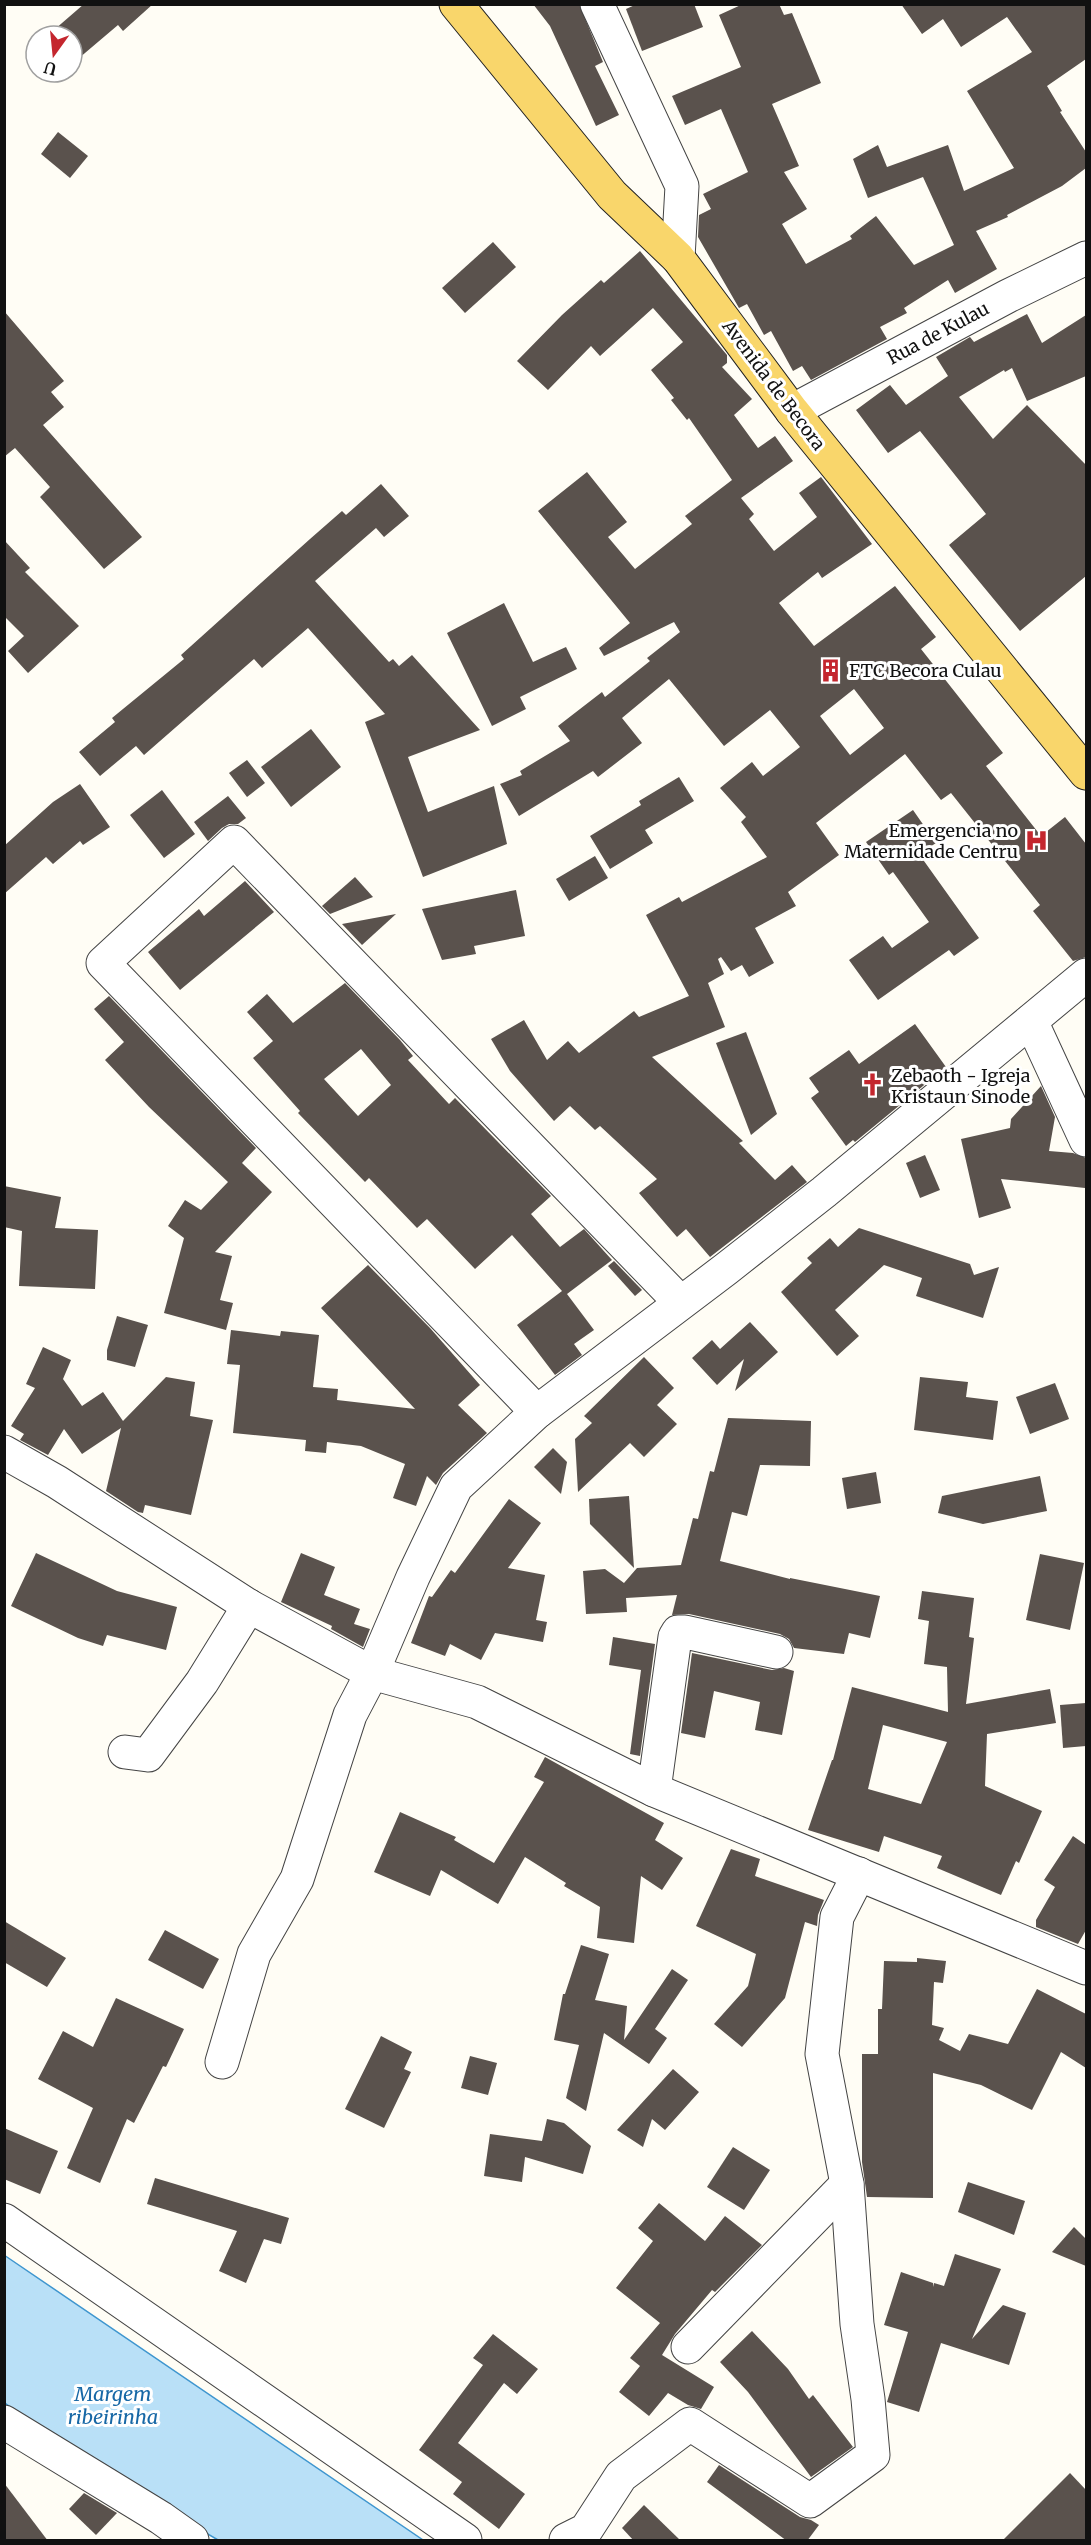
<svg xmlns="http://www.w3.org/2000/svg" width="1091" height="2545" font-family="Merriweather,serif">
<rect width="100%" height="100%" fill="#fffdf5"/>
<polygon fill="#b9e0f7" stroke="#3f96cf" stroke-width="1.5" points="4,2255 423,2540 218,2540 82,2461 5,2403"/>
<g fill="#5a524d" fill-rule="evenodd">
<polygon points="84,4 153,4 123,31 118,25 72,64 72,36 47,36"/>
<polygon points="533,4 579,4 603,62 595,66 619,115 596,126 550,26"/>
<polygon points="637,4 694,4 703,27 642,51 626,9"/>
<polygon points="743,4 779,4 784,15 792,13 821,83 772,104 799,166 784,172 807,209 782,224 806,264 852,239 850,236 876,216 914,265 954,245 923,177 868,198 853,159 878,145 887,167 948,145 964,191 1014,168 967,91 1032,52 1007,17 961,47 943,19 922,34 901,4 1086,4 1086,59 1047,86 1062,111 1060,112 1086,152 1086,168 1062,186 1007,215 1008,217 976,231 997,269 955,293 948,280 904,308 907,313 880,327 887,339 811,380 802,366 793,371 771,331 764,335 747,304 739,308 698,237 699,215 711,209 703,194 748,172 721,109 685,125 672,96 741,67 719,15"/>
<polygon points="58,132 88,156 70,178 41,154"/>
<polygon points="493,242 516,267 465,313 442,288"/>
<path d="M 640,251 L 727,355 L 727,363 L 722,367 L 752,399 L 734,415 L 758,448 L 775,436 L 793,461 L 741,498 L 754,514 L 749,519 L 774,551 L 817,517 L 799,493 L 821,477 L 872,544 L 822,578 L 818,572 L 779,603 L 814,646 L 895,586 L 936,637 L 921,649 L 1003,753 L 986,766 L 1041,836 L 1065,817 L 1086,844 L 1086,957 L 1073,961 L 1033,911 L 1040,905 L 951,793 L 941,800 L 905,754 L 816,823 L 839,855 L 788,892 L 796,906 L 755,928 L 774,963 L 749,977 L 742,965 L 731,971 L 721,957 L 718,959 L 724,974 L 708,983 L 725,1027 L 652,1057 L 743,1141 L 739,1143 L 775,1180 L 792,1165 L 807,1182 L 710,1257 L 686,1229 L 677,1237 L 639,1193 L 657,1179 L 600,1126 L 595,1130 L 570,1106 L 554,1121 L 510,1071 L 491,1039 L 524,1020 L 547,1060 L 568,1041 L 579,1053 L 634,1011 L 639,1017 L 689,996 L 646,915 L 679,897 L 682,902 L 767,857 L 741,822 L 746,817 L 720,788 L 752,762 L 763,776 L 800,747 L 770,710 L 724,746 L 669,679 L 622,718 L 642,743 L 598,777 L 593,771 L 519,816 L 500,784 L 522,775 L 520,771 L 570,741 L 558,726 L 602,692 L 605,697 L 650,661 L 647,658 L 680,632 L 674,622 L 604,656 L 599,648 L 630,623 L 538,511 L 587,472 L 627,522 L 608,537 L 635,569 L 692,524 L 685,516 L 732,480 L 689,418 L 687,420 L 671,400 L 674,398 L 651,370 L 683,342 L 653,308 L 600,356 L 591,346 L 548,390 L 517,361 L 562,315 L 601,280 L 604,283 ZM 854,689 L 884,728 L 850,755 L 820,716 Z"/>
<polygon points="4,311 64,381 51,392 64,407 43,425 142,537 104,569 40,497 50,487 15,448 4,457"/>
<polygon points="1027,314 1042,343 1086,315 1086,376 1027,401 1012,368 1005,372 1004,370 959,397 993,439 1027,405 1086,465 1086,576 1020,631 949,545 986,514 920,431 888,453 856,410 890,385 906,405 948,376 936,357 970,337 974,342"/>
<polygon points="381,484 409,516 384,537 376,528 315,581 389,662 393,659 399,666 412,655 480,730 408,757 428,812 494,786 507,844 423,877 365,722 385,714 308,628 262,668 254,659 144,755 136,746 100,776 79,752 115,722 112,718 184,659 181,655 310,539 342,511 346,515"/>
<polygon points="4,540 30,568 25,572 79,626 28,673 8,651 24,636 4,616"/>
<polygon points="504,603 533,662 566,647 577,669 520,697 526,709 492,726 447,633"/>
<polygon points="311,729 341,767 291,807 261,767"/>
<polygon points="247,760 265,783 247,797 229,773"/>
<polygon points="679,777 694,801 645,830 653,843 610,869 590,836 641,805 639,801"/>
<polygon points="80,784 110,827 83,845 80,841 53,864 46,857 4,894 4,846 53,802"/>
<polygon points="162,790 195,834 164,858 130,815"/>
<polygon points="228,796 246,818 238,824 229,824 222,828 208,841 194,822"/>
<polygon points="913,810 936,843 919,854 979,938 954,956 949,950 878,1000 849,960 883,936 892,948 929,922 893,872 889,875 866,842"/>
<polygon points="595,856 608,878 569,901 556,879"/>
<polygon points="355,877 373,897 330,914 322,906"/>
<polygon points="245,881 274,912 180,990 148,952 199,909 204,916"/>
<polygon points="516,890 525,936 474,946 476,954 442,960 422,909"/>
<polygon points="396,914 362,945 342,924"/>
<path d="M 345,983 L 400,1040 L 413,1056 L 408,1060 L 449,1104 L 455,1098 L 551,1196 L 531,1214 L 560,1247 L 584,1229 L 612,1260 L 567,1294 L 594,1330 L 574,1344 L 582,1355 L 555,1375 L 517,1325 L 562,1291 L 512,1235 L 475,1269 L 427,1219 L 417,1228 L 369,1178 L 365,1182 L 298,1113 L 300,1111 L 253,1058 L 273,1041 L 247,1012 L 267,994 L 293,1023 ZM 361,1049 L 391,1085 L 358,1116 L 324,1079 Z"/>
<polygon points="109,996 256,1148 242,1163 272,1192 215,1252 232,1256 220,1300 233,1303 226,1330 164,1313 184,1238 168,1226 185,1200 201,1210 228,1182 149,1107 105,1060 124,1042 94,1009"/>
<polygon points="915,1024 946,1067 855,1142 853,1140 846,1146 811,1098 819,1092 809,1078 849,1050 859,1064"/>
<polygon points="746,1032 777,1114 751,1135 716,1043"/>
<polygon points="1041,1086 1055,1117 1049,1151 1073,1153 1086,1158 1085,1188 1001,1179 1011,1208 979,1218 961,1139 1010,1128 1011,1119"/>
<polygon points="925,1155 940,1190 920,1198 906,1163"/>
<polygon points="4,1186 61,1197 55,1228 98,1230 95,1289 19,1286 22,1231 4,1227"/>
<polygon points="859,1228 970,1264 974,1275 999,1267 983,1318 916,1296 922,1278 884,1265 835,1310 859,1336 837,1356 781,1292 812,1263 807,1258 830,1238 838,1247"/>
<polygon points="614,1261 642,1290 635,1296 608,1266"/>
<polygon points="368,1265 430,1328 480,1385 458,1405 487,1433 443,1473 436,1485 427,1476 416,1506 393,1498 405,1464 361,1446 327,1442 326,1453 305,1451 306,1440 233,1433 240,1365 227,1364 231,1330 280,1336 281,1331 319,1335 313,1387 338,1389 337,1400 415,1409 321,1308"/>
<polygon points="117,1316 148,1325 135,1367 107,1360 107,1350"/>
<polygon points="750,1322 778,1352 735,1391 744,1359 717,1385 692,1358 712,1340 720,1349"/>
<polygon points="43,1347 71,1360 63,1379 82,1406 103,1392 123,1421 166,1377 195,1382 190,1416 213,1420 191,1515 145,1505 143,1513 138,1512 106,1491 121,1428 82,1454 64,1429 48,1455 20,1440 24,1434 11,1426 35,1388 26,1384"/>
<polygon points="644,1357 674,1388 657,1405 677,1424 644,1457 630,1443 578,1492 575,1439 592,1423 584,1416"/>
<polygon points="920,1377 968,1382 966,1397 998,1401 993,1440 914,1430"/>
<polygon points="1055,1383 1069,1419 1030,1434 1016,1397"/>
<polygon points="728,1418 811,1421 810,1466 760,1465 747,1516 732,1512 720,1561 790,1579 790,1578 880,1596 870,1638 849,1633 844,1654 794,1648 789,1639 780,1634 689,1614 672,1615 677,1595 626,1598 627,1612 586,1614 583,1571 605,1569 624,1583 637,1568 681,1565 693,1518 698,1519 710,1471 714,1472"/>
<polygon points="553,1448 567,1462 561,1494 534,1467"/>
<polygon points="876,1472 881,1503 847,1509 842,1478"/>
<polygon points="1040,1476 1047,1511 983,1524 938,1513 942,1496"/>
<polygon points="629,1496 634,1568 590,1524 589,1499"/>
<polygon points="509,1499 541,1523 508,1568 545,1575 536,1620 547,1622 543,1642 495,1633 481,1660 450,1644 445,1656 411,1643 429,1596 432,1597 451,1570 455,1573"/>
<polygon points="36,1553 117,1591 177,1607 166,1650 107,1635 103,1646 78,1638 11,1606"/>
<polygon points="301,1553 335,1567 324,1595 360,1609 354,1624 370,1629 363,1647 331,1629 332,1626 281,1602"/>
<polygon points="1040,1554 1084,1563 1070,1630 1026,1620"/>
<path d="M 922,1591 L 974,1598 L 969,1637 L 974,1638 L 966,1704 L 1050,1689 L 1056,1723 L 987,1734 L 985,1786 L 1042,1811 L 1019,1863 L 1016,1861 L 1001,1895 L 937,1868 L 942,1856 L 884,1836 L 879,1852 L 808,1830 L 832,1760 L 833,1760 L 852,1687 L 948,1712 L 947,1667 L 924,1664 L 929,1621 L 918,1619 ZM 883,1725 L 947,1742 L 921,1804 L 868,1789 Z"/>
<polygon points="613,1637 655,1644 640,1756 630,1754 641,1670 609,1665"/>
<polygon points="692,1653 772,1670 784,1668 794,1671 782,1735 755,1730 760,1702 714,1691 705,1738 681,1733"/>
<polygon points="1086,1703 1086,1746 1063,1748 1060,1705"/>
<polygon points="545,1757 664,1823 655,1840 683,1858 662,1890 641,1876 634,1943 597,1938 600,1907 564,1886 566,1883 525,1857 498,1904 441,1870 430,1896 374,1872 400,1812 456,1837 454,1840 494,1863 544,1782 534,1777"/>
<polygon points="1073,1836 1086,1845 1086,1930 1078,1944 1036,1927 1036,1920 1055,1887 1044,1880"/>
<polygon points="731,1849 760,1859 755,1876 824,1900 818,1915 817,1926 805,1922 785,1998 742,2047 714,2024 748,1986 756,1954 696,1926"/>
<polygon points="4,1921 66,1958 47,1987 4,1962"/>
<polygon points="165,1930 219,1959 203,1989 148,1960"/>
<polygon points="581,1945 609,1954 595,2000 627,2006 624,2040 672,1969 688,1980 655,2029 667,2038 649,2064 604,2033 586,2111 566,2098 579,2045 554,2040 563,1994 565,1994"/>
<polygon points="917,1958 946,1961 943,1983 934,1982 932,2025 944,2028 939,2040 960,2051 969,2034 1008,2044 1037,1989 1086,2014 1086,2068 1061,2052 1032,2110 981,2085 933,2073 933,2198 867,2197 862,2162 862,2054 878,2054 878,2009 882,2009 884,1961 917,1962"/>
<polygon points="116,1998 184,2029 166,2067 163,2066 134,2123 127,2119 100,2183 67,2168 93,2108 38,2079 63,2031 93,2047"/>
<polygon points="381,2036 412,2052 404,2069 411,2072 384,2128 345,2109"/>
<polygon points="470,2056 497,2063 488,2095 461,2088"/>
<polygon points="673,2069 699,2092 665,2130 652,2119 643,2147 617,2130"/>
<polygon points="547,2119 564,2123 591,2146 583,2174 525,2157 522,2182 484,2176 490,2134 542,2141"/>
<polygon points="4,2128 58,2151 40,2194 4,2179"/>
<polygon points="733,2147 770,2170 744,2210 707,2187"/>
<polygon points="155,2178 289,2218 281,2244 264,2239 246,2283 219,2271 237,2231 147,2204"/>
<polygon points="968,2182 1025,2201 1014,2235 958,2212"/>
<polygon points="659,2203 705,2241 725,2216 762,2245 715,2292 712,2290 675,2334 662,2355 714,2387 701,2409 688,2405 668,2393 649,2416 619,2392 640,2366 630,2358 660,2323 616,2288 653,2241 638,2228"/>
<polygon points="1074,2227 1086,2239 1086,2266 1052,2252"/>
<polygon points="955,2254 1001,2269 972,2339 1003,2305 1026,2313 1009,2365 941,2343 919,2412 887,2402 908,2332 884,2325 901,2272 933,2283 933,2287 934,2283 944,2286"/>
<polygon points="752,2331 788,2369 809,2399 813,2395 853,2447 811,2477 748,2392 720,2362"/>
<polygon points="493,2334 538,2369 517,2394 504,2383 458,2443 525,2494 499,2529 453,2494 462,2482 419,2450 483,2365 473,2358"/>
<polygon points="719,2465 800,2517 811,2520 819,2525 807,2541 787,2541 707,2482"/>
<polygon points="1070,2473 1086,2490 1086,2541 1002,2541"/>
<polygon points="4,2483 48,2541 4,2541"/>
<polygon points="84,2493 117,2513 96,2535 69,2509"/>
<polygon points="644,2505 681,2541 634,2541 622,2528"/>
</g>
<g fill="none" stroke-linecap="round" stroke-linejoin="round">
<defs>
<g id="minor">
<polyline points="597,4 682,186 678,258"/>
<polyline points="792,411 1008,296 1086,258"/>
<polyline points="1031,1021 1086,1140"/>
<polyline points="537,1412 103,963 234,842 680,1302"/>
<polyline points="4,1452 57,1482 249,1606 372,1673 477,1702 654,1790 1086,1968"/>
<polyline points="125,1752 148,1755 202,1682 249,1606"/>
<polyline points="654,1790 675,1637 678,1632 685,1632 776,1652"/>
<polyline points="222,2062 254,1954 297,1879 350,1715 372,1673 413,1577 456,1487 537,1412 726,1269 824,1192 1086,975"/>
<polyline points="4,2220 465,2540"/>
<polyline points="688,2347 847,2184"/>
<polyline points="4,2422 161,2518 192,2540"/>
<polyline points="566,2540 586,2530 621,2476 690,2424 810,2501 873,2455 868,2399 857,2324 847,2184 822,2054 837,1917 859,1874"/>
</g>
<polyline id="major" points="456,4 612,195 678,258 792,411 1086,773"/>
</defs>
<use href="#minor" stroke="#444" stroke-width="35"/>
<use href="#major" stroke="#222" stroke-width="35"/>
<use href="#minor" stroke="#fff" stroke-width="33"/>
<use href="#major" stroke="#f9d66b" stroke-width="33"/>
</g>
<defs>
<symbol id="building-bare" viewBox="-9 -9 18 18"><path d="M-4-6H4V6H1V3H-1V6H-4ZM-2.5-4.3h1.7v1.8h-1.7ZM.8-4.3h1.7v1.8H.8ZM-2.5-1h1.7V.8h-1.7ZM.8-1h1.7V.8H.8Z" fill="#c4262e" stroke="#fff" stroke-width="2.5" paint-order="stroke"/></symbol>
<symbol id="hospital-bare" viewBox="-9 -9 18 18"><path d="M-5-5h3v3.5h4V-5h3V5h-3V1.5h-4V5h-3Z" fill="#c4262e" stroke="#fff" stroke-width="2.5" paint-order="stroke"/></symbol>
<symbol id="church-bare" viewBox="-9 -9 18 18"><path d="M-1.2-6h2.4v3.5h3.3v2.4h-3.3V6h-2.4V-.1h-3.3v-2.4h3.3Z" fill="#c4262e" stroke="#fff" stroke-width="2.5" paint-order="stroke"/></symbol>
</defs>
<g fill-rule="evenodd">
<use href="#building-bare" x="814" y="654" width="33" height="33"/>
<use href="#hospital-bare" x="1020" y="824" width="33" height="33"/>
<use href="#church-bare" x="856" y="1068" width="33" height="33"/>
</g>
<g text-anchor="middle" dominant-baseline="central" stroke-width="6" stroke-linejoin="round" paint-order="stroke">
<g font-size="18" fill="#111" stroke="#fff">
<text transform="translate(938 333) rotate(-28)">Rua de Kulau</text>
<text transform="translate(774 385) rotate(53)">Avenida de Becora</text>
</g>
<g font-size="18" fill="#111" stroke="#fff" text-anchor="start">
<text x="849" y="670">FTC Becora Culau</text>
<text x="1018" y="830" text-anchor="end">Emergencia no<tspan x="1018" dy="21">Maternidade Centru</tspan></text>
<text x="891" y="1075">Zebaoth - Igreja<tspan x="891" dy="21">Kristaun Sinode</tspan></text>
</g>
<g font-size="20" font-style="italic" fill="#1768a6" stroke="#fff">
<text x="113" y="2393">Margem<tspan x="113" dy="23">ribeirinha</tspan></text>
</g>
</g>
<rect width="1091" height="2545" fill="none" stroke="#111111" stroke-width="12"/>
<g transform="translate(54 54) rotate(195)"><circle r="28" fill="#ffffff" stroke="#a0a0a0" stroke-width="1.5"/>
<path d="M0-4.5L10 22L0 15L-10 22Z" fill="#c4262e"/>
<text y="-9" font-size="16" font-weight="bold" text-anchor="middle" fill="#111111">U</text>
</g>
</svg>
